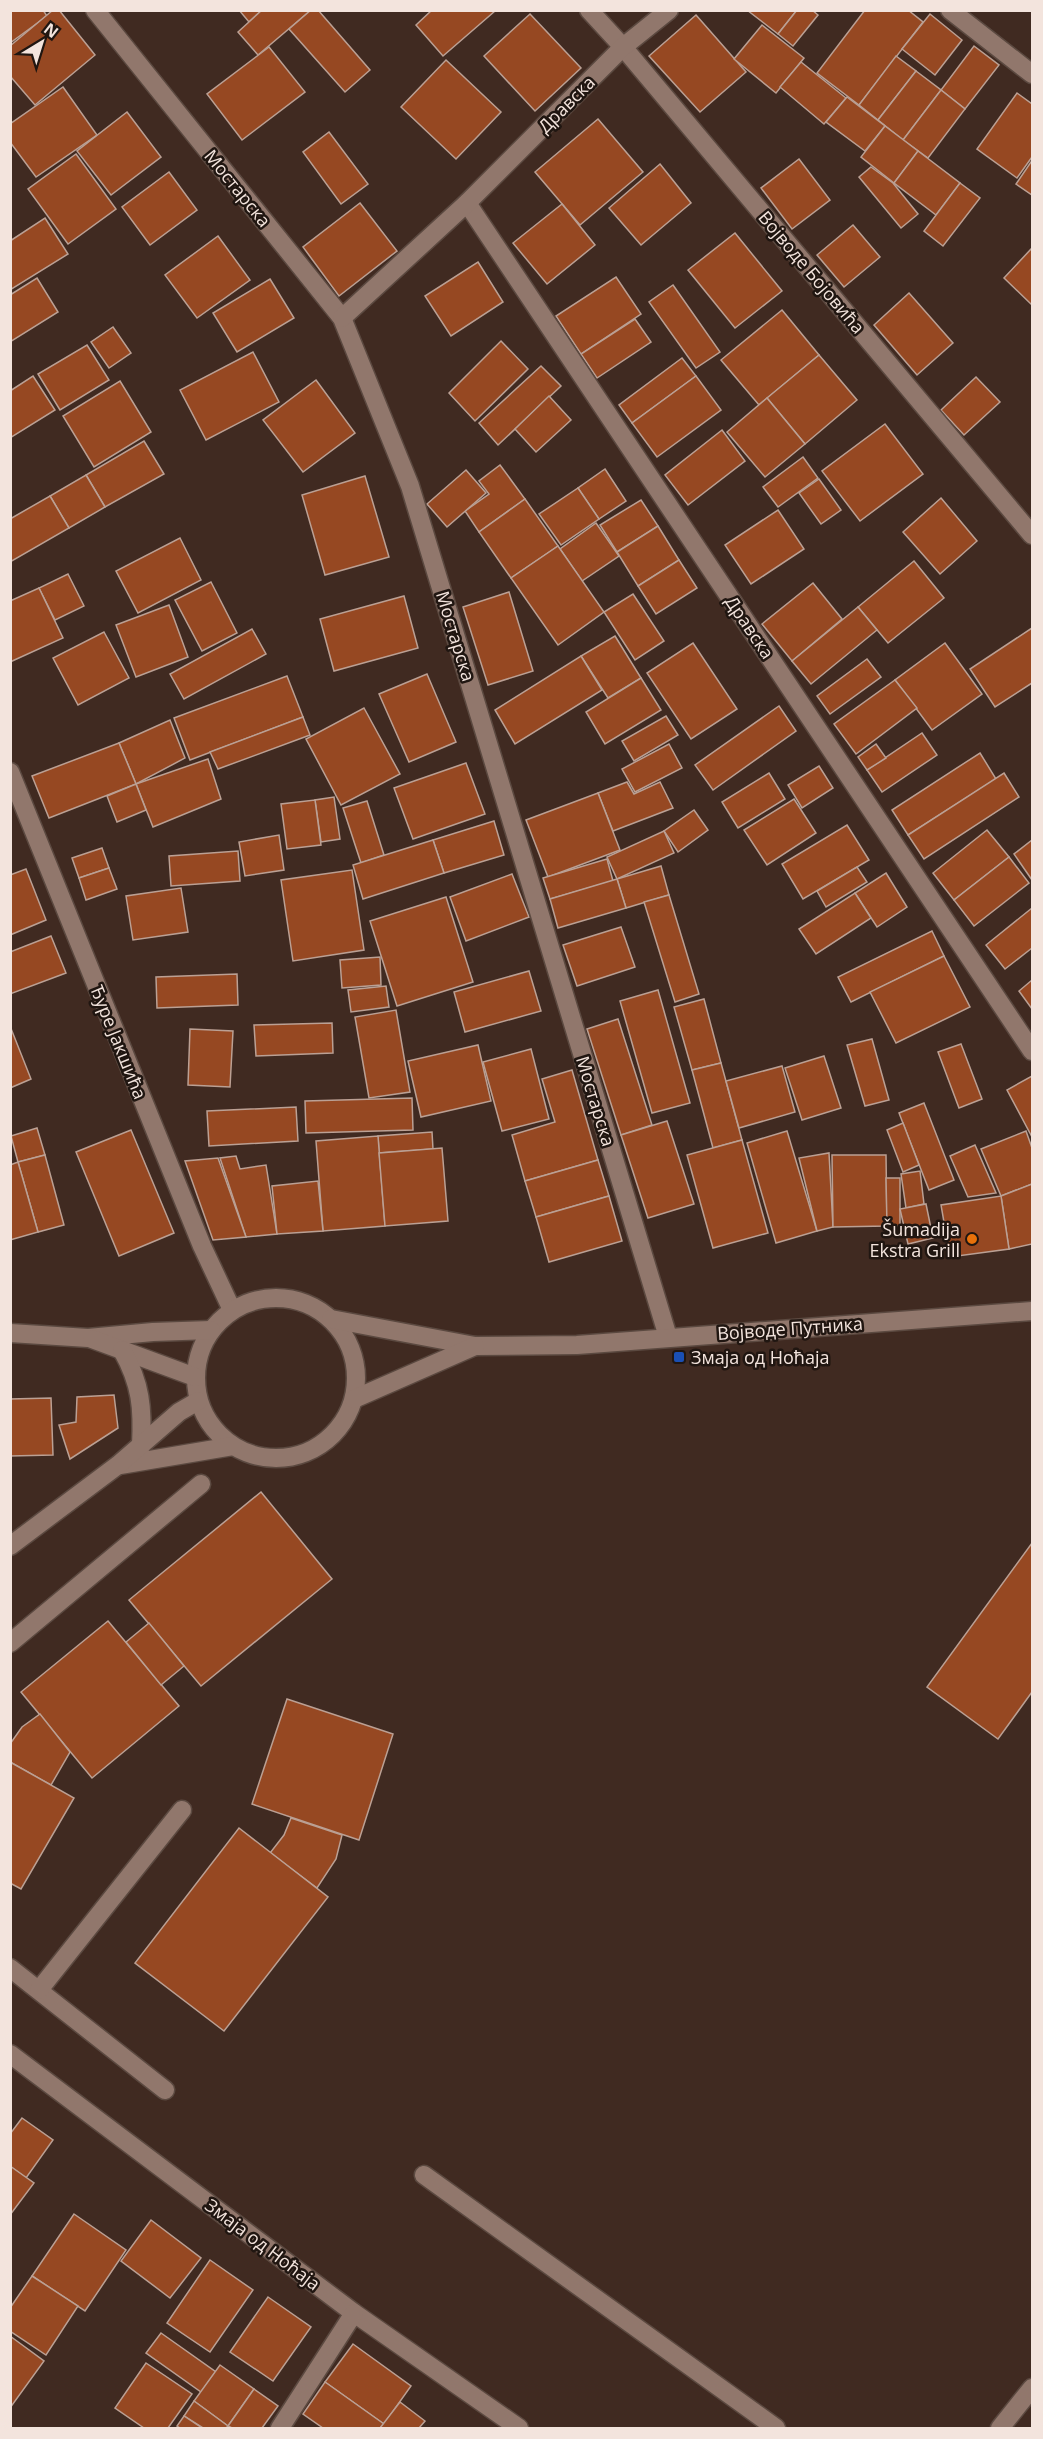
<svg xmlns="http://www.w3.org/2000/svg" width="1043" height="2439" font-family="'Open Sans',sans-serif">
<rect width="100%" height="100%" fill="#402a21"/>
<g fill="#964822" stroke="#bba094" stroke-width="1.5">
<polygon points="10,10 43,10 47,16 10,43"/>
<polygon points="53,10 59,10 95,55 35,105 10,76 10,46"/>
<polygon points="239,10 262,10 249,22"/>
<polygon points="262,10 311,10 258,55 238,32"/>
<polygon points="311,10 318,10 370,70 345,92 289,29"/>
<polygon points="432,10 494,10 495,11 443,56 416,25"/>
<polygon points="747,10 797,10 778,34"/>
<polygon points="797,10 812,10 818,15 793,46 778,34"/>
<polygon points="865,10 908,10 923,22 859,105 817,73"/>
<polygon points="530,14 581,68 535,111 484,56"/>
<polygon points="930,14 962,40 935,75 902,49"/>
<polygon points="696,15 746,72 700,112 649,56"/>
<polygon points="762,25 804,58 776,93 734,59"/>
<polygon points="974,46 999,65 965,109 941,90"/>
<polygon points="269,47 305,92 242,140 207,94"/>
<polygon points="896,56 916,71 878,120 859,105"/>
<polygon points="446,60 501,112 456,159 401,107"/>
<polygon points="801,62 846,98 824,124 780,87"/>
<polygon points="916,71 941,90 903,140 878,120"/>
<polygon points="63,87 97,135 36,177 10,142 10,124"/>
<polygon points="941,90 965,109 928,158 903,140"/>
<polygon points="1017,93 1032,104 1032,157 1017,178 977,149"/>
<polygon points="847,97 885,126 865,151 826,122"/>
<polygon points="127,112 161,157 111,195 77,151"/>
<polygon points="598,119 643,172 580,225 535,172"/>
<polygon points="885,126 918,151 894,183 861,157"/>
<polygon points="329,132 368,184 341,204 303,152"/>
<polygon points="918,151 960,183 936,215 894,183"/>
<polygon points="76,154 116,209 68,244 28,189"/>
<polygon points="799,159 830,200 792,229 761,188"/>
<polygon points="1031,162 1032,164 1032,195 1016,184"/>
<polygon points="660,164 691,203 641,245 609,208"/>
<polygon points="871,167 893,183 918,214 901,228 859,177"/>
<polygon points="169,172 197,210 150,245 122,207"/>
<polygon points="960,183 980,198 943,246 924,231"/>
<polygon points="360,203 397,251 339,296 303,247"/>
<polygon points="562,204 595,245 547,284 513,243"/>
<polygon points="45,218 68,254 10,290 10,241"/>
<polygon points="853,225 880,257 844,287 817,255"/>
<polygon points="735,233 782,291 735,328 688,270"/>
<polygon points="218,236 250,280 197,318 165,275"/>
<polygon points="1032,248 1032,305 1004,278"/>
<polygon points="478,262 503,302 451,336 425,296"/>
<polygon points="616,277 641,314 581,354 556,316"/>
<polygon points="37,278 58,312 10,342 10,295"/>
<polygon points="270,279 294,318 237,352 213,313"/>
<polygon points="673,285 720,352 696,368 649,302"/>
<polygon points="909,293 953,343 917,375 874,325"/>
<polygon points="782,310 819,355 759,405 721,360"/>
<polygon points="635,319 651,342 597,378 581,354"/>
<polygon points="113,327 131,353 109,368 91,342"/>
<polygon points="501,341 528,369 475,421 449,393"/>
<polygon points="87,345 109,380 60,410 38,374"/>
<polygon points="253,352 279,402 206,440 180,390"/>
<polygon points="819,355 857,400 805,444 767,398"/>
<polygon points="682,358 696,376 632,423 619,405"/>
<polygon points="541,366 561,386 498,445 479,423"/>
<polygon points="33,376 55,410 10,438 10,391"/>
<polygon points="696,376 721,410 657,457 632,423"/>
<polygon points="976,377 1000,402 964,435 941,410"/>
<polygon points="316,380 355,433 303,472 263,420"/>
<polygon points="120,381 151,432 94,467 63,416"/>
<polygon points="549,396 571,420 536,452 515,429"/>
<polygon points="767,398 805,444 765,477 727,432"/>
<polygon points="885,424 923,474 860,521 822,471"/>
<polygon points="722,430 745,461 688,505 665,475"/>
<polygon points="144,441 164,474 105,507 86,475"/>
<polygon points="803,457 818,478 778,507 763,487"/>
<polygon points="500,465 525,499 479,532 465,511 489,494 479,481"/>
<polygon points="605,469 626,501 599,519 578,488"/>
<polygon points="466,470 486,493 447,527 427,504"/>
<polygon points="86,475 105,507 69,528 50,496"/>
<polygon points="365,476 389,557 325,575 302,495"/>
<polygon points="819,479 841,510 821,524 799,493"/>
<polygon points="578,488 599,519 561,545 539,514"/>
<polygon points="50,496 69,528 10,562 10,519"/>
<polygon points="941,498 977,541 940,574 903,532"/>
<polygon points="525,499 558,546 511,578 479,532"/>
<polygon points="641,500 658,526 617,552 600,525"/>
<polygon points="778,510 804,549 751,584 725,545"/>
<polygon points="596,523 619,556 582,581 560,549"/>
<polygon points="658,526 679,560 638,586 617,552"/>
<polygon points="180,538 201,580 138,613 116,571"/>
<polygon points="558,546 604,612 558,645 511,578"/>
<polygon points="679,560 697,588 656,614 638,586"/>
<polygon points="914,561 944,598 888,643 858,607"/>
<polygon points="68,574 84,606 55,620 39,588"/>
<polygon points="211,582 237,633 202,651 175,600"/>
<polygon points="813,583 842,619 792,661 762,624"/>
<polygon points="39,588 63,638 10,662 10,601"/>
<polygon points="509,592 533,671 488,685 463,607"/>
<polygon points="633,594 664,641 635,660 604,612"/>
<polygon points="404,596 418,648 334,671 320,619"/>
<polygon points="169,605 188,657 136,677 116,625"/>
<polygon points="858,607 877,630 811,684 792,661"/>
<polygon points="1032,628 1032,683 995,707 970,669"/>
<polygon points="252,629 266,654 184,699 170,674"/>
<polygon points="104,632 129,678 78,705 53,658"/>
<polygon points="615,636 641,678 608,698 581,656"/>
<polygon points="693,643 737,709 691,739 647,673"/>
<polygon points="945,643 982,694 932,730 895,680"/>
<polygon points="581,656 602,690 515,744 495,710"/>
<polygon points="867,659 881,677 830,714 817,696"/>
<polygon points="427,674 456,742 409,762 379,694"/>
<polygon points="287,676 303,717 190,760 174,718"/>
<polygon points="641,678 661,710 605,744 586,712"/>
<polygon points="895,680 917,708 856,754 834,724"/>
<polygon points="779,706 796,731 713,790 695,765"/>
<polygon points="364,708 400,774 341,805 306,739"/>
<polygon points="666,716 678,735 634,761 622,741"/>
<polygon points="303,717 310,735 218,769 210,752"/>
<polygon points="170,720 185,758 136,784 119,743"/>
<polygon points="922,733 937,755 882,792 867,770"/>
<polygon points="119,743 136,784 49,818 32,776"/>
<polygon points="669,744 682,768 635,792 622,769"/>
<polygon points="876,744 886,758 867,770 858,757"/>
<polygon points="980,753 996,779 908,835 892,810"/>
<polygon points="208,759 221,799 153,827 136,784"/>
<polygon points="466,763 485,814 413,839 394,788"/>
<polygon points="819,766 833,788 802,808 788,785"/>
<polygon points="769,773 785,799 738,828 722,802"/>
<polygon points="1004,773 1019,797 924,859 908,835"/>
<polygon points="627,782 634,794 660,782 673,808 613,831 598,793"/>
<polygon points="136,784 146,810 117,822 107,796"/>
<polygon points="598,793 620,850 548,877 526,820"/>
<polygon points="334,797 340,839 321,842 315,800"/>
<polygon points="794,799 816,833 767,865 744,830"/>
<polygon points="315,800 321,845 287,849 281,804"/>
<polygon points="367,801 384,855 361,863 343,808"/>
<polygon points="694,810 708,830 678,852 664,831"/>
<polygon points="494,821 504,855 444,873 433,840"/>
<polygon points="847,825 869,860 803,899 782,864"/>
<polygon points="987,830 1009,857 954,900 933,873"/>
<polygon points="664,831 674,853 617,879 607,857"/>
<polygon points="279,835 284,870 245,876 239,842"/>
<polygon points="433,840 444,873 363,899 353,865"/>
<polygon points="1032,840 1032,880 1014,854"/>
<polygon points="102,848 109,868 79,878 72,858"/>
<polygon points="238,851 240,881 171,886 169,856"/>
<polygon points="1009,857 1029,883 974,926 954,900"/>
<polygon points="607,859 613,881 550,899 543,878"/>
<polygon points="661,866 669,895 626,908 617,879"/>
<polygon points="857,867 867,882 826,907 817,891"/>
<polygon points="109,868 117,889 86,900 79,878"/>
<polygon points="26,869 46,920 10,935 10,875"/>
<polygon points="352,870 364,950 293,961 281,880"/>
<polygon points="886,873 907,907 877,927 855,893"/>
<polygon points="512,874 529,917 466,941 450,897"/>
<polygon points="617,879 626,908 558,928 550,899"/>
<polygon points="181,888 188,932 133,940 126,896"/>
<polygon points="855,893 871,918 816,954 799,929"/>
<polygon points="669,895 699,994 675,1002 644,902"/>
<polygon points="446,897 473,982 397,1006 370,921"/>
<polygon points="1032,908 1032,948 1005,969 986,945"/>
<polygon points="621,927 635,967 577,986 563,945"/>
<polygon points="932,931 944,956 851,1002 838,977"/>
<polygon points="51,936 66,973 10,994 10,952"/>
<polygon points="944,956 970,1007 896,1043 870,992"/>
<polygon points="380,957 381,985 342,988 340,960"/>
<polygon points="529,971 541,1011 465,1032 454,992"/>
<polygon points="237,974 238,1005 157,1008 156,977"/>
<polygon points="1032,980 1032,1009 1019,991"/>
<polygon points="386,986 389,1007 351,1012 348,990"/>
<polygon points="658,990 690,1103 652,1113 620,1001"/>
<polygon points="704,999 721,1063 692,1070 674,1007"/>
<polygon points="396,1010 410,1092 369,1098 355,1017"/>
<polygon points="618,1019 652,1125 621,1135 587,1029"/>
<polygon points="332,1023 333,1053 256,1056 254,1025"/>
<polygon points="10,1026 31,1079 10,1088"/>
<polygon points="190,1029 233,1031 230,1087 188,1085"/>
<polygon points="872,1039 889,1100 865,1106 847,1045"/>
<polygon points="961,1044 982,1099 959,1108 938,1052"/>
<polygon points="478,1045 491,1101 421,1117 408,1061"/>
<polygon points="531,1049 549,1119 502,1131 483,1062"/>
<polygon points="824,1056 841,1108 802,1120 785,1068"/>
<polygon points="721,1063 742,1140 713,1148 692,1070"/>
<polygon points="782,1066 795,1112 739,1128 726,1081"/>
<polygon points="572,1070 598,1160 525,1181 512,1135 555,1122 542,1079"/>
<polygon points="1032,1076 1032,1137 1007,1090"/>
<polygon points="412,1098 413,1130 306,1133 305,1101"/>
<polygon points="924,1103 954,1180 929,1190 899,1113"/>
<polygon points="296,1107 298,1141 209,1146 207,1111"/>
<polygon points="667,1121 694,1204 648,1218 621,1135"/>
<polygon points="903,1123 919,1165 903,1172 887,1130"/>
<polygon points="37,1128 45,1155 18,1162 11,1136"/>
<polygon points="131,1130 174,1233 119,1256 76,1152"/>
<polygon points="787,1131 817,1231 776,1243 747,1143"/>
<polygon points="1026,1131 1032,1148 1032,1184 1001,1196 981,1149"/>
<polygon points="432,1132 433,1149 379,1153 378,1136"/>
<polygon points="378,1136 385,1226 323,1231 316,1141"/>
<polygon points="742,1140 768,1233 713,1248 687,1155"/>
<polygon points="975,1145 996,1193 968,1197 950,1156"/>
<polygon points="442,1148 448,1221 385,1226 379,1153"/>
<polygon points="829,1153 833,1227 817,1231 799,1158"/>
<polygon points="45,1155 64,1225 38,1232 18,1162"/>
<polygon points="832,1155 886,1155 887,1226 833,1227"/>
<polygon points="236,1156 240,1169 266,1165 277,1234 246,1237 220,1158"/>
<polygon points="218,1158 246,1237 213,1240 185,1161"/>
<polygon points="598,1160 609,1196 536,1217 525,1181"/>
<polygon points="18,1162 38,1232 10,1240 10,1165"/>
<polygon points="920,1171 924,1204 906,1208 901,1174"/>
<polygon points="886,1178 900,1178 900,1226 887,1226"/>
<polygon points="318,1181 323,1231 277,1234 272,1186"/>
<polygon points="1032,1184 1032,1244 1009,1249 1001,1196"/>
<polygon points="609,1196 622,1241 549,1262 536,1217"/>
<polygon points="1001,1196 1009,1249 950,1257 941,1205"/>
<polygon points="926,1204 933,1238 908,1244 900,1209"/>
<polygon points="114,1395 118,1428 70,1459 59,1425 76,1422 77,1397"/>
<polygon points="51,1398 53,1455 10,1456 10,1399"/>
<polygon points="261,1492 332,1579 201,1686 129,1600"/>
<polygon points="1032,1543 1032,1692 998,1739 927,1687"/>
<polygon points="108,1621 179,1706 92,1778 21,1692"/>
<polygon points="149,1623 184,1666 161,1685 126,1642"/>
<polygon points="287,1699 393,1734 359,1840 252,1804"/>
<polygon points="40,1714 70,1752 51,1785 10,1762 10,1744 22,1727"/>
<polygon points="10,1762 74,1798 21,1889 10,1883"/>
<polygon points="291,1818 342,1835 336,1859 317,1888 270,1853 284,1835"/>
<polygon points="239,1828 328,1897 224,2031 135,1963"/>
<polygon points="22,2118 53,2140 26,2178 10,2166 10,2134"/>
<polygon points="10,2166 34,2183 10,2215"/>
<polygon points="74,2214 126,2250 85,2311 32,2276"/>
<polygon points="151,2220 201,2258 170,2298 121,2261"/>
<polygon points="210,2260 253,2290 210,2352 167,2323"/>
<polygon points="32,2276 78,2306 46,2355 10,2331 10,2308"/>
<polygon points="268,2297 311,2327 273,2381 230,2352"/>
<polygon points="161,2333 216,2372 201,2392 146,2353"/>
<polygon points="10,2336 44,2361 10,2408"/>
<polygon points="353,2344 411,2386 384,2424 325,2382"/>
<polygon points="146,2363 192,2394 168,2428 144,2428 115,2408"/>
<polygon points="220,2365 254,2389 228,2426 194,2401"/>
<polygon points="325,2382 384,2424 380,2428 323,2428 303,2414"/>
<polygon points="254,2389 278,2406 262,2428 232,2428 228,2426"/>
<polygon points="194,2401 228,2426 226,2428 203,2428 184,2416"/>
<polygon points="400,2402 425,2421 419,2428 380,2428"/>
<polygon points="184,2416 202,2428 180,2428 177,2426"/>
</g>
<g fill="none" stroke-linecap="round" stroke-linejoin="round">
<defs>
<g id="minor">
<polyline points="95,10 342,318 410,486 668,1337"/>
<polyline points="589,10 623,47 1032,535"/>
<polyline points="950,10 1032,74"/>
<polyline points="467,203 1032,1051"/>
<polyline points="342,318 467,203 623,47 669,10"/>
<polyline points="10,772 202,1246 232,1310"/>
<circle cx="276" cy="1378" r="80"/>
<polyline points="331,1319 475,1346 577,1345 1032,1311"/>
<polyline points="10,1333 88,1338 153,1332 211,1330"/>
<polyline points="92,1339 195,1377"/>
<path d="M 122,1350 C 141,1384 143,1408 141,1446"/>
<polyline points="354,1399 475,1346"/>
<polyline points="120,1465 233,1446"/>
<polyline points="10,1546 118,1465 179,1412 198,1401"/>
<polyline points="10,1643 201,1484"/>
<polyline points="10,1968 165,2090"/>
<polyline points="39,1990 182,1810"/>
<polyline points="10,2054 354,2313 519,2428"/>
<polyline points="424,2175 776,2428"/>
<polyline points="280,2428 354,2313"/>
<polyline points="1000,2428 1032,2388"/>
</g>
</defs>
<use href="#minor" stroke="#5b4940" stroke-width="21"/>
<use href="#minor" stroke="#91776c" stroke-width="18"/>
</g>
<circle fill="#e8710a" stroke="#201611" stroke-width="2" cx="972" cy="1239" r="6"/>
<rect fill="#1a4fb4" stroke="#201611" stroke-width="2" x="673" y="1351" width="12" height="12" rx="3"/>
<g text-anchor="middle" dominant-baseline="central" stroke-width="5" stroke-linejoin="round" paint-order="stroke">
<g font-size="18" fill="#f3e4dd" stroke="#201611">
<text transform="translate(566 104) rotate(-45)">Дравска</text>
<text transform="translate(238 188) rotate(51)">Мостарска</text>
<text transform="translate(812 272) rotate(50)">Војводе Бојовића</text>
<text transform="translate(750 627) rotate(56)">Дравска</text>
<text transform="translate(456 636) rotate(73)">Мостарска</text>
<text transform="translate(119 1042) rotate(68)">Ђуре Јакшића</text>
<text transform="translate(596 1101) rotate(73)">Мостарска</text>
<text transform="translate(790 1328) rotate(-4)">Војводе Путника</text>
<text transform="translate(263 2244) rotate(37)">Змаја од Ноћаја</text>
</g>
<g font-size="18" fill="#f3e4dd" stroke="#201611" text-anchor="end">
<text x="960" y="1229">Šumadija<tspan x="960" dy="21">Ekstra Grill</tspan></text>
<text x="691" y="1357" text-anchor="start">Змаја од Ноћаја</text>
</g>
</g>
<rect width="1043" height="2439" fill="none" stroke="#f3e4dd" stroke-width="24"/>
<g transform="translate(42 42) rotate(38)" stroke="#201611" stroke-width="4.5" paint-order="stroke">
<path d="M0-4.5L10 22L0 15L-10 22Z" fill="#f3e4dd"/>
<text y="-9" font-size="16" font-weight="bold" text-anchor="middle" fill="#f3e4dd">N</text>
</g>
</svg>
